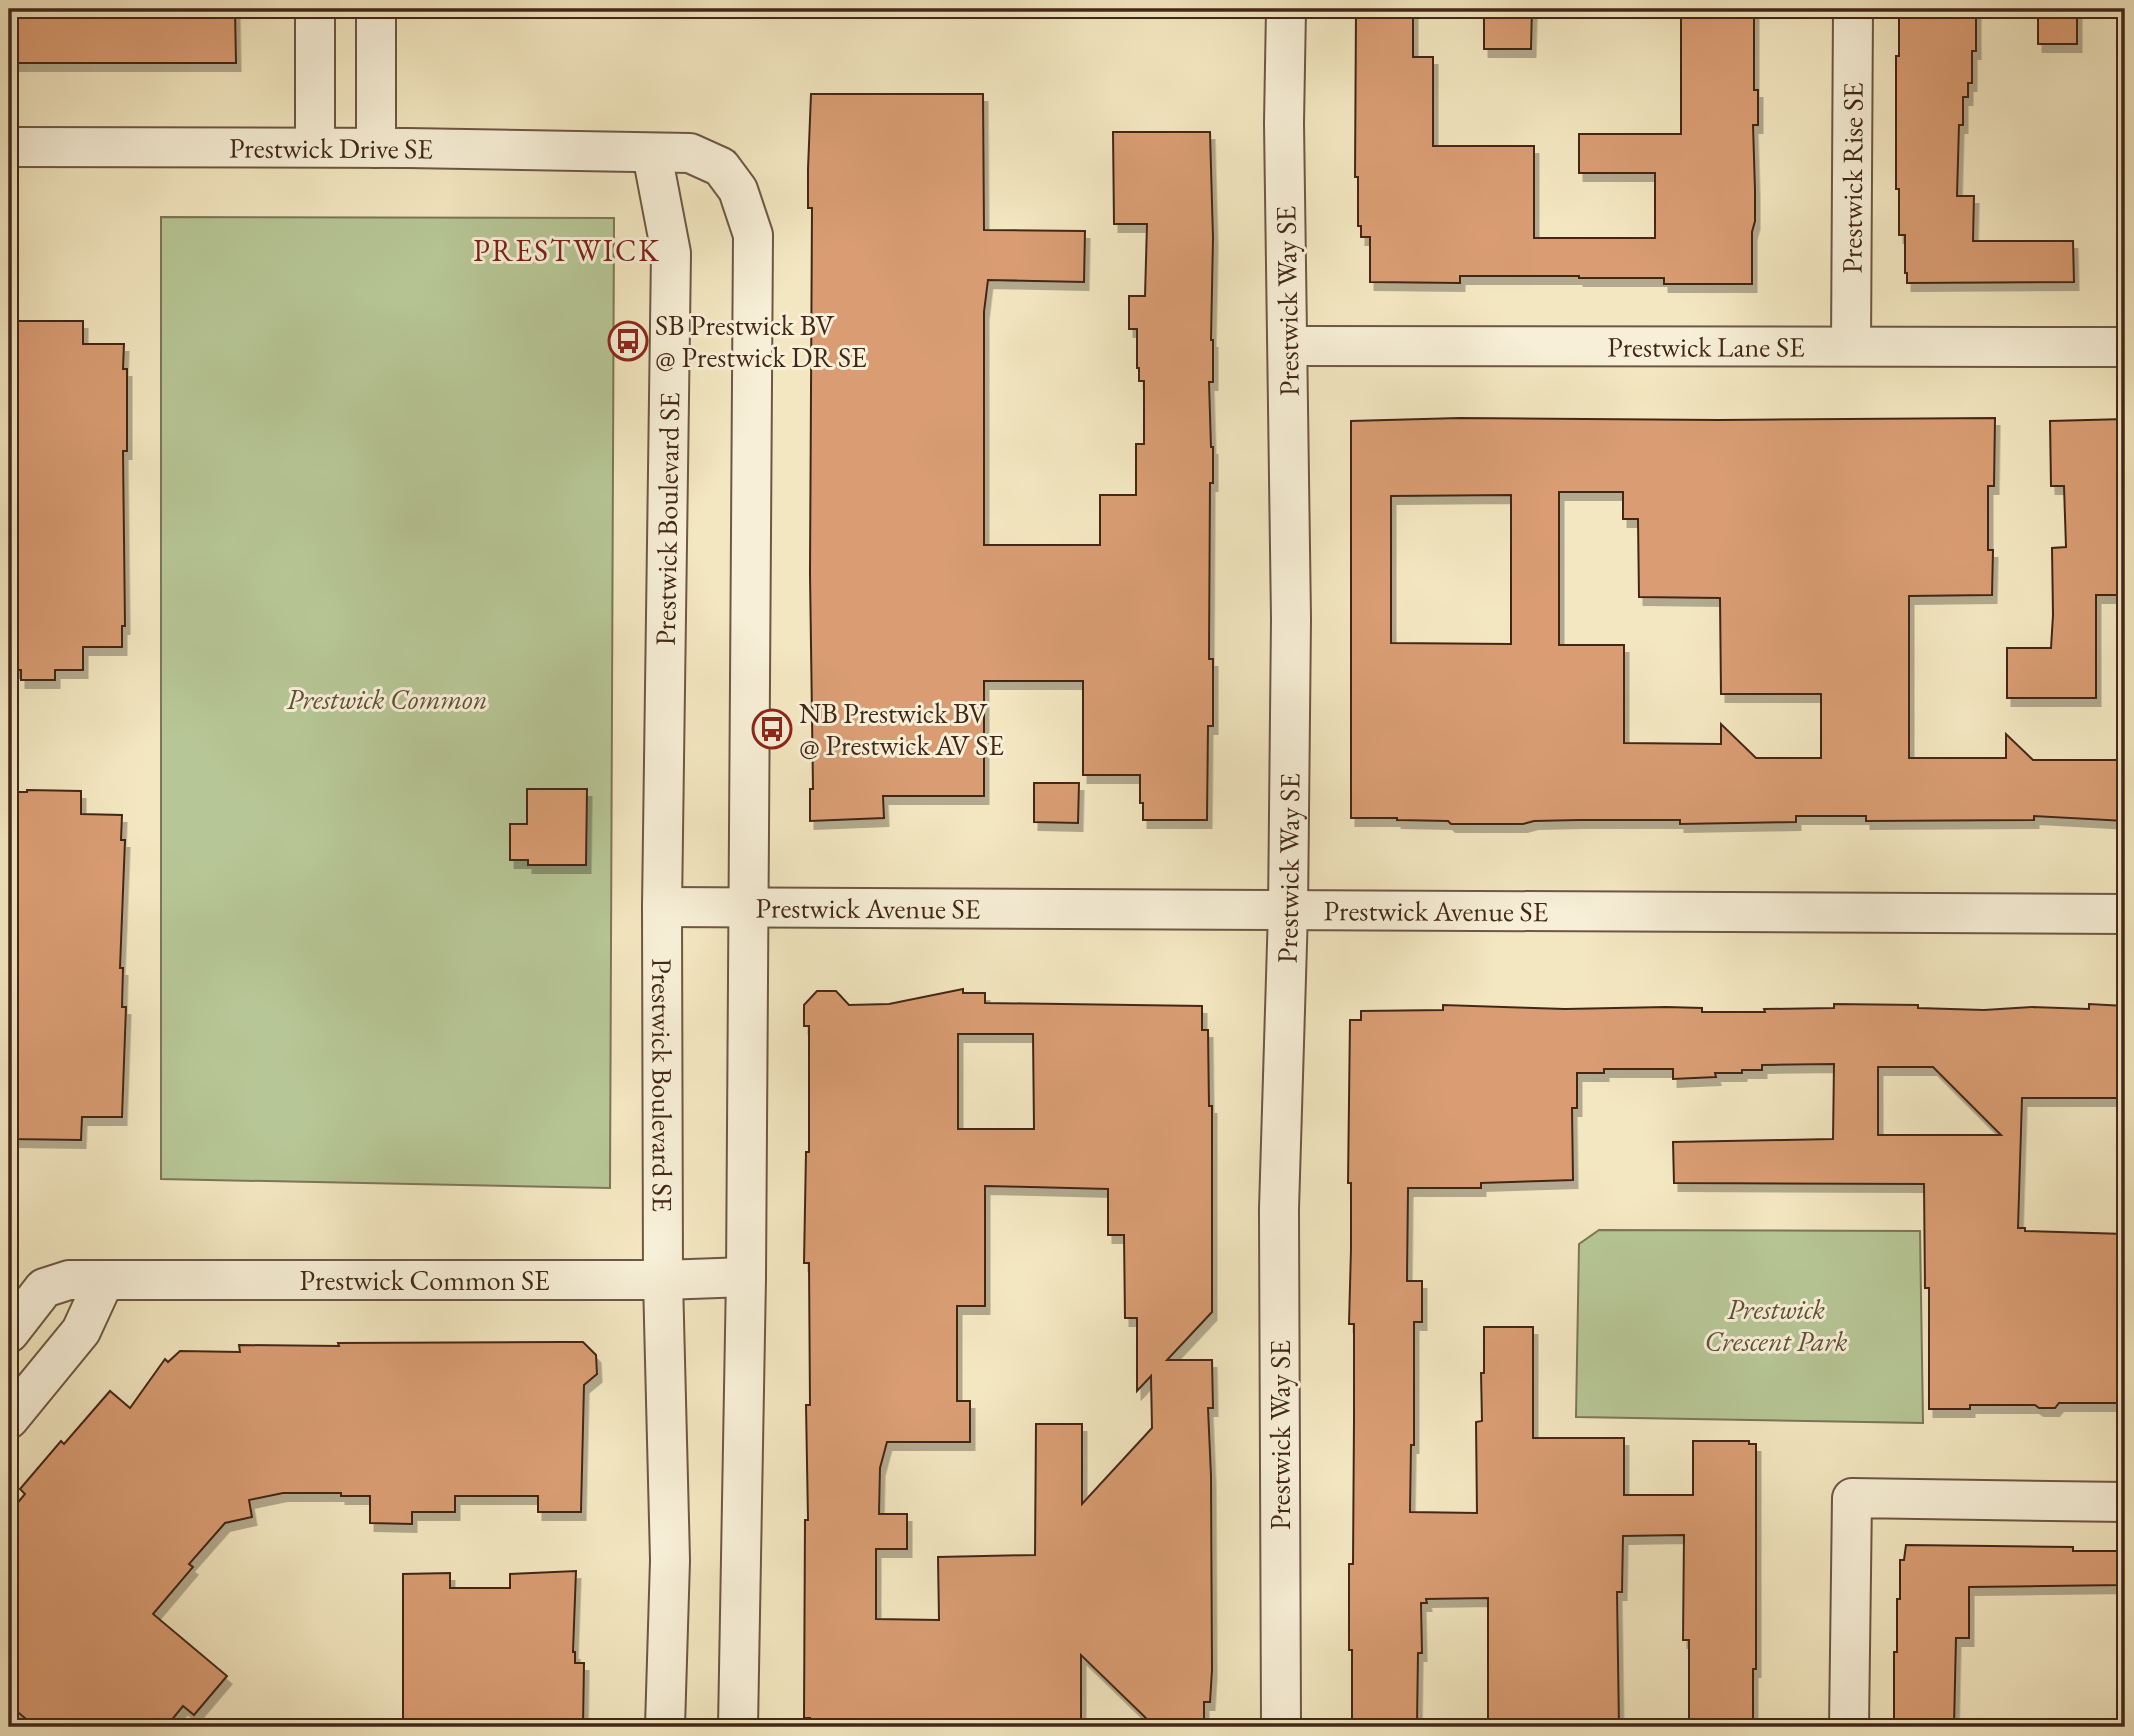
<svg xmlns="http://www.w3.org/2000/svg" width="2134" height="1736" font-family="'EB Garamond',serif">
<defs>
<filter id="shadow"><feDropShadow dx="4.5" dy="8" stdDeviation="0" flood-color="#0004"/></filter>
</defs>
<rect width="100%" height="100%" fill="#f3e7c1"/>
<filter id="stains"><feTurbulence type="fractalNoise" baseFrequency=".00286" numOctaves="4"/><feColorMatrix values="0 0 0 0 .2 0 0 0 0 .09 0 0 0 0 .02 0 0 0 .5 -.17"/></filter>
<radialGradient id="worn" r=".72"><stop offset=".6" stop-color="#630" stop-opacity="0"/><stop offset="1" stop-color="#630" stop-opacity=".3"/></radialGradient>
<g fill="#b7c696" stroke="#7c7658" stroke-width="2">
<polygon points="161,217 614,218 610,1188 161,1179"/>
<polygon points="1599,1230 1920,1231 1923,1423 1576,1417 1579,1244"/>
</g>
<g fill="#da9d73" stroke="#422719" stroke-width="2" fill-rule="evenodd" filter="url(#shadow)">
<polygon points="9,9 235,9 236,63 9,63"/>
<polygon points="1484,9 1532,9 1531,49 1484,49"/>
<polygon points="1681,9 1754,9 1754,90 1758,90 1758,125 1753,125 1755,190 1755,221 1752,232 1752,284 1664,284 1664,278 1579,278 1579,276 1460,276 1460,283 1370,282 1370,237 1361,237 1361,226 1358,226 1358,177 1355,177 1356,10 1413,12 1413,57 1433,57 1433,146 1534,146 1534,238 1655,238 1655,173 1579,173 1579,134 1681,134"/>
<rect x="2038" y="9" width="39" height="35"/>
<polygon points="1907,10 1976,10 1976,51 1972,51 1972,83 1968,83 1968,97 1963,97 1963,125 1959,125 1957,196 1974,196 1973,241 2073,241 2074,282 1907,283 1907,273 1905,273 1905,235 1899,235 1899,189 1896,189 1896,56 1899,56 1899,13 1907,13"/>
<polygon points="811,94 983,94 984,230 1085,231 1084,282 988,280 984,312 984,545 1100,545 1100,495 1136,495 1136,444 1144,444 1144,381 1139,381 1139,368 1137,368 1137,329 1129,329 1129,296 1145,296 1147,224 1114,224 1113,132 1210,132 1213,238 1211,340 1213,340 1213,382 1209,382 1211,447 1213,447 1213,483 1210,483 1209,659 1213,659 1213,726 1208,726 1207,820 1143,820 1143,803 1140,803 1140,775 1083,775 1083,681 984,681 984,796 883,796 884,818 810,821 810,789 813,789 810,573 812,208 808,208 808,169"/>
<polygon points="9,321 83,321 83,344 124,344 123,369 127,369 127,451 123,451 125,626 122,626 122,647 83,647 83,670 55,670 55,680 21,680 21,670 9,670"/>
<path d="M 1460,418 L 1719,420 L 1995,418 L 1994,486 L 1988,486 L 1988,550 L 1993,550 L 1992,595 L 1909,596 L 1909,758 L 2006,758 L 2006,734 L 2033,760 L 2125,760 L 2125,821 L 2034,816 L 2034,820 L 1866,821 L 1866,816 L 1796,816 L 1796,822 L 1680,824 L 1680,820 L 1579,820 L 1534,821 L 1523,824 L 1451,824 L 1448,821 L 1397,820 L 1397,818 L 1351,818 L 1351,421 ZM 1559,492 L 1623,492 L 1623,519 L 1638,519 L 1639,597 L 1720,598 L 1721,694 L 1821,694 L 1821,758 L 1756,758 L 1721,724 L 1721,744 L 1624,743 L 1624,645 L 1559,645 ZM 1511,495 L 1511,644 L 1391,643 L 1391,496 Z"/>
<polygon points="2125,419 2125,595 2096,595 2096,698 2007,698 2007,648 2051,648 2053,615 2052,548 2066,547 2064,486 2051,486 2050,421"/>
<polygon points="1034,783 1079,783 1078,823 1034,822"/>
<polygon points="527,789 587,789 586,865 528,865 528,860 510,860 510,824 527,824"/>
<polygon points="27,790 81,791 81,814 122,815 121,840 125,840 120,968 123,968 122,1007 126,1007 122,1117 82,1117 81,1140 9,1139 9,792 27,792"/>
<path d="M 963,989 L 963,993 L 985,993 L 985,1003 L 1202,1006 L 1202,1030 L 1208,1030 L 1209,1106 L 1212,1106 L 1212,1312 L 1167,1360 L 1212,1360 L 1213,1408 L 1208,1408 L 1211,1476 L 1212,1670 L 1210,1702 L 1204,1702 L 1204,1722 L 1150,1722 L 1081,1655 L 1081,1727 L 896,1725 L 896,1727 L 810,1727 L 810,1718 L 804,1718 L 805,1520 L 808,1520 L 806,1405 L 810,1405 L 809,1263 L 804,1263 L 806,1152 L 809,1152 L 809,1026 L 804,1026 L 804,1005 L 817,991 L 836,991 L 849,1005 L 889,1004 ZM 958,1034 L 1033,1034 L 1034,1129 L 958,1129 ZM 985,1186 L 1108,1189 L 1108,1235 L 1124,1235 L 1125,1318 L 1137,1318 L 1137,1391 L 1151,1376 L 1152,1428 L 1082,1504 L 1082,1424 L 1036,1424 L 1035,1555 L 938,1557 L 939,1620 L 876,1619 L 876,1549 L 907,1549 L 907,1514 L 879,1514 L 880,1468 L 887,1442 L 970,1442 L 970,1401 L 957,1401 L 957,1306 L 985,1306 Z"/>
<path d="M 1834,1004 L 1918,1005 L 1918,1008 L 1984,1010 L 2032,1007 L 2089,1009 L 2089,1004 L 2125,1006 L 2125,1098 L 2022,1098 L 2018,1228 L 2025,1228 L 2025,1231 L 2125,1234 L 2125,1403 L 2059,1403 L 2055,1408 L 2039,1408 L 2035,1405 L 1970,1405 L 1970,1409 L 1929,1409 L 1929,1288 L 1925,1288 L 1924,1184 L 1674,1183 L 1673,1142 L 1833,1139 L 1834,1064 L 1762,1065 L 1762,1070 L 1742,1070 L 1742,1073 L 1715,1073 L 1716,1077 L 1673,1079 L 1673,1069 L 1604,1069 L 1604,1073 L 1577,1073 L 1577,1108 L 1572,1108 L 1573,1180 L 1481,1183 L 1481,1188 L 1408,1188 L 1407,1281 L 1422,1281 L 1422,1322 L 1414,1322 L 1414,1445 L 1411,1445 L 1410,1512 L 1477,1513 L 1476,1422 L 1482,1421 L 1481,1373 L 1484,1373 L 1484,1327 L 1533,1327 L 1533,1438 L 1624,1438 L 1624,1495 L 1693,1495 L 1693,1441 L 1749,1441 L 1749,1444 L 1756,1444 L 1756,1669 L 1753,1669 L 1753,1727 L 1689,1727 L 1689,1640 L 1683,1640 L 1684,1535 L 1623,1536 L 1622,1592 L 1617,1592 L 1619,1727 L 1488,1727 L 1488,1598 L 1426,1599 L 1427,1603 L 1421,1603 L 1422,1653 L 1418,1653 L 1417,1725 L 1415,1725 L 1415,1727 L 1355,1727 L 1355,1723 L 1352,1723 L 1352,1650 L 1349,1650 L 1349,1564 L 1353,1564 L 1354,1420 L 1354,1324 L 1349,1324 L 1351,1249 L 1351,1183 L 1348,1183 L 1350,1020 L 1361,1020 L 1361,1011 L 1443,1010 L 1443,1005 L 1565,1009 L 1666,1007 L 1702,1008 L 1702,1012 L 1765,1012 L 1764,1009 L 1834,1008 ZM 1878,1067 L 1933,1067 L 2001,1135 L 1878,1135 Z"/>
<polygon points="564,1342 583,1342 596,1355 597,1374 584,1385 581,1512 538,1512 538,1496 455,1496 455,1512 412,1512 412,1524 370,1523 370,1496 341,1496 341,1493 283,1493 249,1500 252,1517 225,1523 189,1564 193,1567 153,1614 227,1676 194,1715 183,1706 166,1727 36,1727 9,1705 9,1513 25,1494 20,1489 61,1441 64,1444 110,1391 130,1408 165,1359 168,1362 180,1351 240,1352 239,1345 339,1346 338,1343"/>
<polygon points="1906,1545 2073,1547 2073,1551 2125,1551 2125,1585 1969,1587 1969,1638 1956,1638 1954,1727 1894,1727 1894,1652 1897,1652 1897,1599 1900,1599 1900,1560 1904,1560"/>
<polygon points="576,1571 573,1652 575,1652 575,1663 584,1663 583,1727 403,1727 403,1574 450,1573 450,1588 510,1588 510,1574"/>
</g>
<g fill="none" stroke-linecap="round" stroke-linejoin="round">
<defs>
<g id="minor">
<polyline points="315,9 315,147"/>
<polyline points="376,9 376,148"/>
<path id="s1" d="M 9,147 L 408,148 L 690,153 L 721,167 L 738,190 L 753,235 L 746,1277 L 738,1727"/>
<path id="s2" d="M 652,154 L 671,253 L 662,907 L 663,1280 L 670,1560 L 665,1727"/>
<path id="s3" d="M 1288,346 L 2125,347"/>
<path id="s4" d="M 1851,346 L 1853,9"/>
<path id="s5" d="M 662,907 L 2125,914"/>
<path id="s6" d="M 9,1333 L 44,1288 L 69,1280 L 663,1280 L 746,1277"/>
<polyline points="9,1419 81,1331 104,1281"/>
<path id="s7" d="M 1281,1727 L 1279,1209 L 1288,911 L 1291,619 L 1284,123 L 1286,9"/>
<polyline points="1849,1727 1852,1498 2125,1502"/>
</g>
</defs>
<use href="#minor" stroke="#6e5743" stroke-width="42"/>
<use href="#minor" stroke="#f7efd7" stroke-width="38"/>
</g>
<defs>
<symbol id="bus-ring" viewBox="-11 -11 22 22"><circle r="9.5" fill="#f7efd7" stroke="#8f2418" stroke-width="1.5"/><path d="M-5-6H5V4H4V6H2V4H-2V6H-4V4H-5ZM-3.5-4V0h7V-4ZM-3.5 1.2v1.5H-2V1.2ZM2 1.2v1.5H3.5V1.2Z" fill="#8f2418"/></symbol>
</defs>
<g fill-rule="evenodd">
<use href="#bus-ring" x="606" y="319" width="44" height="44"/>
<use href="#bus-ring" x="750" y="707" width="44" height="44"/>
</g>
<g text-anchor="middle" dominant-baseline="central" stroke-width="6" stroke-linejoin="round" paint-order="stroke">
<g font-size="28" fill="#422719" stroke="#f7efd7">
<text stroke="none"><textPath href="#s1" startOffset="322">Prestwick Drive SE</textPath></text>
<text stroke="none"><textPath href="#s4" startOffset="168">Prestwick Rise SE</textPath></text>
<text transform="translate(1287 301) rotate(-91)">Prestwick Way SE</text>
<text stroke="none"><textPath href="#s3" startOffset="418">Prestwick Lane SE</textPath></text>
<text transform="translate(667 519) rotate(-89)">Prestwick Boulevard SE</text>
<text stroke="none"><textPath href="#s7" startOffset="859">Prestwick Way SE</textPath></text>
<text stroke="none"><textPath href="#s5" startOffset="206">Prestwick Avenue SE</textPath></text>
<text stroke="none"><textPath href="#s5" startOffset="774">Prestwick Avenue SE</textPath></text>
<text stroke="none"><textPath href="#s2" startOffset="933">Prestwick Boulevard SE</textPath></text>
<text stroke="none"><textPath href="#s6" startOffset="439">Prestwick Common SE</textPath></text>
<text transform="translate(1280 1435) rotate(-90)">Prestwick Way SE</text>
</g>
<g font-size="28" fill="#422719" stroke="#f7efd7" text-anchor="start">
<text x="655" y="325">SB Prestwick BV<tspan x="655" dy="32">@ Prestwick DR SE</tspan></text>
<text x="799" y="713">NB Prestwick BV<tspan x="799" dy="32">@ Prestwick AV SE</tspan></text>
</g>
<g font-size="28" font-style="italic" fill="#5f4f38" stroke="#f7efd7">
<text x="387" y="699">Prestwick Common</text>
<text x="1776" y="1309">Prestwick<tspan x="1776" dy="32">Crescent Park</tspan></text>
</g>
<g font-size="30" letter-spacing="2" fill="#7a1f14" stroke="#f7efd7">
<text x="567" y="250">PRESTWICK</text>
</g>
</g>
<rect width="2134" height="1736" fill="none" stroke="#f3e7c1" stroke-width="35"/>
<rect x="10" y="10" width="2113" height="1715" fill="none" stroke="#422719" stroke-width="3.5"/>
<rect x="18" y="18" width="2099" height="1701" fill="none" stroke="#422719" stroke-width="2"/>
<rect width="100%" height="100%" filter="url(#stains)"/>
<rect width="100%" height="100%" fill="url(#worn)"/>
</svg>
